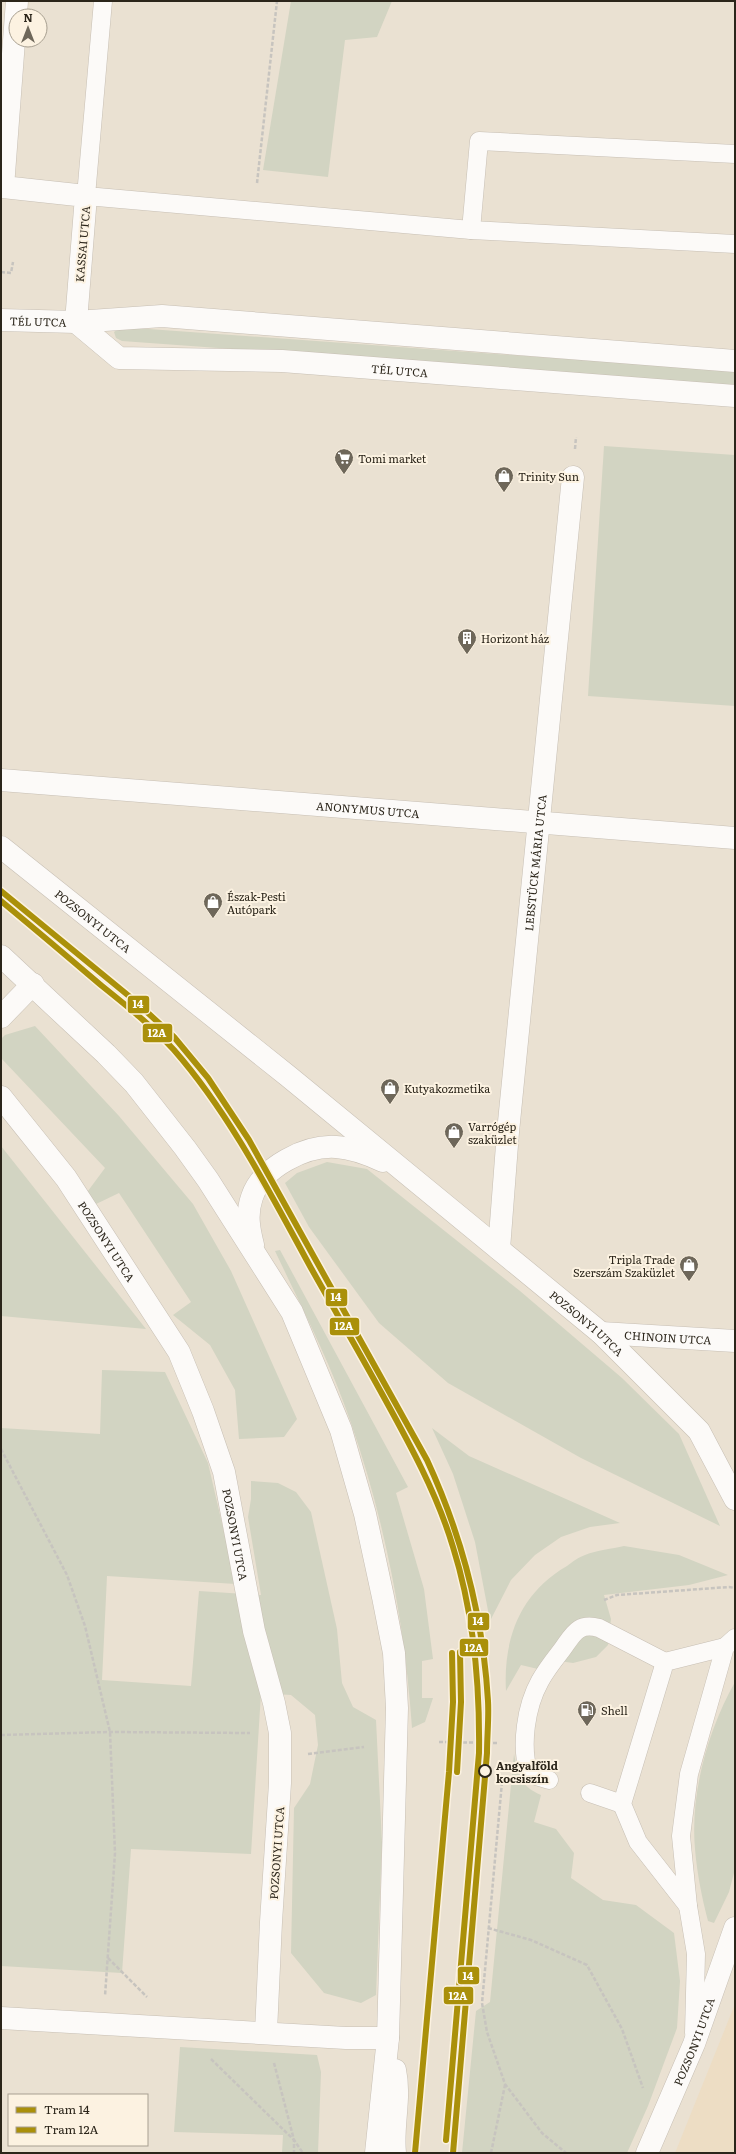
<svg xmlns="http://www.w3.org/2000/svg" width="736" height="2154" font-family="Literata,serif">
<rect width="100%" height="100%" fill="#eae1d2"/>
<polygon fill="#edddc4" points="735,2004 735,2153 675,2153"/>
<g fill="#d2d4c2">
<polygon points="291,1 392,1 377,37 345,40 328,177 263,170"/>
<polygon points="121,327 735,371 735,386 122,341 116,338 114,332"/>
<polygon points="604,446 735,455 735,706 588,696"/>
<polygon points="35,1026 119,1116 193,1204 231,1271 297,1419 284,1437 239,1439 235,1390 210,1345 173,1315 191,1302 119,1193 94,1205 85,1195 105,1168 1,1058 1,1039 5,1035"/>
<polygon points="1,1146 146,1329 1,1316"/>
<polygon points="327,1162 367,1169 520,1291 622,1378 679,1434 720,1526 581,1458 448,1383 379,1323 309,1227 285,1183 297,1173"/>
<path d="M 280,1250 L 408,1487 L 396,1493 L 424,1589 L 433,1659 L 422,1661 L 422,1698 L 433,1698 L 425,1722 L 412,1728 C 405,1624 385,1522 351,1423 C 331,1364 302,1308 275,1251 Z"/>
<polygon points="102,1370 165,1372 208,1463 236,1584 107,1576 102,1680 191,1686 199,1591 261,1595 248,1517 251,1499 251,1481 278,1483 296,1492 311,1512 337,1629 342,1683 353,1707 376,1720 382,1842 376,1995 361,2003 324,1993 291,1953 294,1808 310,1784 318,1745 315,1715 291,1695 261,1693 251,1854 131,1849 122,1973 1,1966 1,1428 100,1434"/>
<polygon points="432,1428 469,1456 620,1523 590,1527 561,1537 535,1555 511,1580 490,1621 475,1542 453,1474"/>
<path d="M 624,1546 L 679,1555 L 728,1575 L 689,1585 L 604,1595 L 611,1619 L 608,1645 L 596,1657 L 573,1663 L 545,1659 L 538,1669 L 521,1665 L 506,1691 C 503,1639 520,1593 567,1566 C 572,1562 579,1557 585,1555 C 597,1550 612,1549 624,1546 Z"/>
<path d="M 735,1682 L 735,1869 L 729,1892 L 714,1923 L 708,1921 C 702,1898 697,1873 695,1849 C 690,1793 708,1730 735,1682 Z"/>
<path d="M 514,1754 C 518,1775 520,1786 541,1795 L 534,1822 L 556,1829 L 574,1853 L 571,1878 L 603,1900 L 636,1905 L 674,1933 L 680,1981 L 677,2028 L 648,2106 L 627,2153 L 462,2153 L 476,2011 L 490,2002 Z"/>
<polygon points="180,2047 317,2055 321,2072 318,2153 282,2153 283,2135 174,2132"/>
</g>
<g fill="none" stroke-linecap="round" stroke-linejoin="round">
<defs>
<g id="service">
<polyline points="103,1 86,196 471,230 735,244"/>
<polyline points="471,230 479,141 735,154"/>
<path d="M 549,1780 L 529,1774 C 520,1746 526,1706 540,1681 C 546,1670 554,1660 561,1651 C 573,1635 577,1622 599,1628 L 665,1662"/>
<polyline points="590,1793 622,1804"/>
<polyline points="688,1906 638,1842 622,1804 665,1662 725,1647"/>
<polyline points="694,2033 696,1954 688,1906 681,1836 689,1774 725,1647 735,1638"/>
</g>
<g id="minor">
<polyline points="17,1 3,187 86,196 76,322"/>
<path id="s1" d="M 1,780 L 735,838"/>
<polyline points="1,1017 33,984"/>
<path id="s2" d="M 1,1097 L 66,1178 L 179,1352 L 203,1411 L 224,1472 L 254,1631 L 274,1703 L 280,1733 L 280,1783 L 271,1922 L 266,2032"/>
<path id="s3" d="M 499,1249 L 508,1132 L 573,477"/>
<path id="s4" d="M 601,1333 L 735,1341"/>
<polyline points="1,2018 346,2038 388,2038"/>
</g>
<g id="tertiary">
<path id="s5" d="M 1,320 L 76,322 L 162,316 L 735,361"/>
<path id="s6" d="M 76,322 L 119,358 L 282,361 L 735,396"/>
</g>
<g id="secondary">
<path id="s7" d="M 1,847 L 288,1076 L 601,1333 L 699,1431 L 735,1499"/>
<polyline points="1,956 106,1054 134,1083 185,1148 208,1180 292,1312 341,1430 365,1514 383,1597 394,1653 397,1708 388,2038 376,2153"/>
<path d="M 253,1245 C 249,1229 246,1214 252,1197 C 262,1167 306,1145 336,1147 C 353,1148 368,1154 383,1161"/>
<path d="M 395,2153 C 392,2125 401,2098 395,2070"/>
<path id="s8" d="M 647,2153 L 694,2044 L 735,1928"/>
</g>
</defs>
<use href="#service" stroke="#c7bfb4" stroke-width="19"/>
<use href="#minor" stroke="#c7bfb4" stroke-width="23"/>
<use href="#tertiary" stroke="#c7bfb4" stroke-width="23"/>
<use href="#secondary" stroke="#c7bfb4" stroke-width="23"/>
<g stroke="#c7c4bf" stroke-width="2.5" stroke-dasharray="4 2" stroke-linecap="butt">
<polyline points="257,183 277,1"/>
<polyline points="1,272 11,273 13,262"/>
<polyline points="575,449 576,437"/>
<polyline points="1,1449 67,1575 85,1626 110,1732 115,1853 105,1996"/>
<polyline points="604,1600 617,1595 729,1587 735,1588"/>
<polyline points="1,1735 110,1732 250,1733"/>
<polyline points="439,1742 498,1743"/>
<polyline points="308,1754 364,1747"/>
<polyline points="502,1782 482,2003 487,2032 505,2084 542,2133 566,2153"/>
<polyline points="488,1928 531,1940 587,1965 622,2029 643,2088"/>
<polyline points="108,1958 147,1997"/>
<polyline points="211,2059 294,2140 294,2153"/>
<polyline points="274,2063 294,2140 303,2153"/>
<polyline points="491,2153 505,2085"/>
</g>
<use href="#service" stroke="#fcfaf8" stroke-width="18"/>
<use href="#minor" stroke="#fcfaf8" stroke-width="22"/>
<use href="#tertiary" stroke="#fcfaf8" stroke-width="22"/>
<use href="#secondary" stroke="#fcfaf8" stroke-width="22"/>
<defs>
<g id="tram-1">
<path d="M 1,891 L 135,1001 L 174,1037 L 208,1078 L 249,1140 L 427,1460 C 462,1536 483,1617 488,1701 C 489,1718 487,1736 487,1753 L 453,2153"/>
<polyline points="415,2153 449,1772 453,1702 452,1653"/>
</g>
<g id="tram-2">
<path d="M 1,901 C 35,929 69,958 102,986 C 127,1006 152,1026 174,1050 C 230,1114 270,1193 311,1268 C 334,1309 358,1350 381,1392 C 408,1441 437,1493 453,1547 C 474,1614 480,1683 479,1753 L 446,2140"/>
<polyline points="457,1772 461,1702 460,1652"/>
</g>
</defs>
<use href="#tram-1" stroke="#fcf2e1" stroke-width="9"/>
<use href="#tram-2" stroke="#fcf2e1" stroke-width="9"/>
<use href="#tram-1" stroke="#aa900a" stroke-width="6"/>
<use href="#tram-2" stroke="#aa900a" stroke-width="6"/>
</g>
<defs>
<symbol id="supermarket-pin" viewBox="-11 -11 22 30"><path d="M0 17L-7.5 6A9.5 9.5 0 1 1 7.5 6Z" fill="#6e675a" stroke="#fcf2e1"/><path d="M-6-5.5h2.5l.6 2H6L4.5 2H-2.5L-4.4-4H-6ZM-1.5 3.2a1.3 1.3 0 1 0 .1 0ZM3 3.2a1.3 1.3 0 1 0 .1 0Z" fill="#fff"/></symbol>
<symbol id="shop-pin" viewBox="-11 -11 22 30"><path d="M0 17L-7.5 6A9.5 9.5 0 1 1 7.5 6Z" fill="#6e675a" stroke="#fcf2e1"/><path d="M-5-2.5h2.3a2.7 3.5 0 0 1 5.4 0H5L5.5 6h-11ZM-1.5-2.5h3a1.5 2.3 0 0 0-3 0Z" fill="#fff"/></symbol>
<symbol id="building-pin" viewBox="-11 -11 22 30"><path d="M0 17L-7.5 6A9.5 9.5 0 1 1 7.5 6Z" fill="#6e675a" stroke="#fcf2e1"/><path d="M-4-6H4V6H1V3H-1V6H-4ZM-2.5-4.3h1.7v1.8h-1.7ZM.8-4.3h1.7v1.8H.8ZM-2.5-1h1.7V.8h-1.7ZM.8-1h1.7V.8H.8Z" fill="#fff"/></symbol>
<symbol id="fuel-pin" viewBox="-11 -11 22 30"><path d="M0 17L-7.5 6A9.5 9.5 0 1 1 7.5 6Z" fill="#6e675a" stroke="#fcf2e1"/><path d="M-5.5-6h7V0h2V4h1.3V-2.5L3-4.5l.8-.8L6-3V5H2.5V1h-1V6h-7ZM-4.2-4.7v3.2H.2V-4.7Z" fill="#fff"/></symbol>
</defs>
<g fill-rule="evenodd">
<use href="#supermarket-pin" x="333" y="447" width="22" height="30"/>
<use href="#shop-pin" x="493" y="465" width="22" height="30"/>
<use href="#building-pin" x="456" y="627" width="22" height="30"/>
<use href="#shop-pin" x="202" y="891" width="22" height="30"/>
<use href="#shop-pin" x="379" y="1077" width="22" height="30"/>
<use href="#shop-pin" x="443" y="1121" width="22" height="30"/>
<use href="#shop-pin" x="678" y="1254" width="22" height="30"/>
<use href="#fuel-pin" x="576" y="1699" width="22" height="30"/>
</g>
<circle fill="#fcf2e1" stroke="#2b251a" stroke-width="2" cx="485" cy="1771" r="6"/>
<g text-anchor="middle" dominant-baseline="central" stroke-width="4" stroke-linejoin="round" paint-order="stroke">
<g font-size="11" fill="#2b251a" stroke="#fcf2e1">
<text transform="translate(82 244) rotate(-85)">KASSAI UTCA</text>
<text stroke="none"><textPath href="#s5" startOffset="37">TÉL UTCA</textPath></text>
<text stroke="none"><textPath href="#s6" startOffset="337">TÉL UTCA</textPath></text>
<text stroke="none"><textPath href="#s1" startOffset="368">ANONYMUS UTCA</textPath></text>
<text stroke="none"><textPath href="#s3" startOffset="388">LEBSTÜCK MÁRIA UTCA</textPath></text>
<text stroke="none"><textPath href="#s7" startOffset="118">POZSONYI UTCA</textPath></text>
<text stroke="none"><textPath href="#s2" startOffset="179">POZSONYI UTCA</textPath></text>
<text stroke="none"><textPath href="#s7" startOffset="755">POZSONYI UTCA</textPath></text>
<text stroke="none"><textPath href="#s4" startOffset="67">CHINOIN UTCA</textPath></text>
<text stroke="none"><textPath href="#s2" startOffset="503">POZSONYI UTCA</textPath></text>
<text transform="translate(276 1853) rotate(-86)">POZSONYI UTCA</text>
<text stroke="none"><textPath href="#s8" startOffset="121">POZSONYI UTCA</textPath></text>
</g>
<g font-size="11" fill="#2b251a" stroke="#fcf2e1" text-anchor="start">
<text x="358" y="458">Tomi market</text>
<text x="518" y="476">Trinity Sun</text>
<text x="481" y="638">Horizont ház</text>
<text x="227" y="896">Észak-Pesti<tspan x="227" dy="13">Autópark</tspan></text>
<text x="404" y="1088">Kutyakozmetika</text>
<text x="468" y="1126">Varrógép<tspan x="468" dy="13">szaküzlet</tspan></text>
<text x="675" y="1259" text-anchor="end">Tripla Trade<tspan x="675" dy="13">Szerszám Szaküzlet</tspan></text>
<text x="601" y="1710">Shell</text>
</g>
<g font-size="11" font-weight="bold" fill="#2b251a" stroke="#fcf2e1" text-anchor="start">
<text x="496" y="1765">Angyalföld<tspan x="496" dy="13">kocsiszín</tspan></text>
</g>
</g>
<g stroke="#fcf2e1" stroke-width="1.5">
<rect x="127" y="995" width="23" height="19" rx="4" fill="#aa900a"/>
<rect x="142" y="1023" width="31" height="20" rx="4" fill="#aa900a"/>
<rect x="325" y="1288" width="23" height="19" rx="4" fill="#aa900a"/>
<rect x="329" y="1317" width="31" height="19" rx="4" fill="#aa900a"/>
<rect x="467" y="1612" width="23" height="19" rx="4" fill="#aa900a"/>
<rect x="459" y="1638" width="30" height="19" rx="4" fill="#aa900a"/>
<rect x="457" y="1966" width="23" height="19" rx="4" fill="#aa900a"/>
<rect x="443" y="1986" width="31" height="19" rx="4" fill="#aa900a"/>
</g>
<g font-size="11" text-anchor="middle" font-weight="bold" fill="#fff">
<text x="138" y="1008">14</text>
<text x="157" y="1037">12A</text>
<text x="336" y="1301">14</text>
<text x="344" y="1330">12A</text>
<text x="478" y="1625">14</text>
<text x="474" y="1652">12A</text>
<text x="468" y="1980">14</text>
<text x="458" y="2000">12A</text>
</g>
<rect width="736" height="2154" fill="none" stroke="#2b251a" stroke-width="4"/>
<rect x="8" y="2094" width="140" height="52" fill="#fcf2e1" stroke="#a8a091"/>
<rect x="16" y="2107" width="20" height="6" fill="#aa900a" stroke="#a8a091"/>
<text x="44" y="2114" font-size="12" fill="#2b251a">Tram 14</text>
<rect x="16" y="2127" width="20" height="6" fill="#aa900a" stroke="#a8a091"/>
<text x="44" y="2134" font-size="12" fill="#2b251a">Tram 12A</text>
<g transform="translate(28 28)"><circle r="19" fill="#fcf2e1" stroke="#a8a091"/>
<path d="M0-3L7 15L0 10L-7 15Z" fill="#6e675a"/>
<text y="-6" font-size="11" font-weight="bold" text-anchor="middle" fill="#2b251a">N</text>
</g>
</svg>
